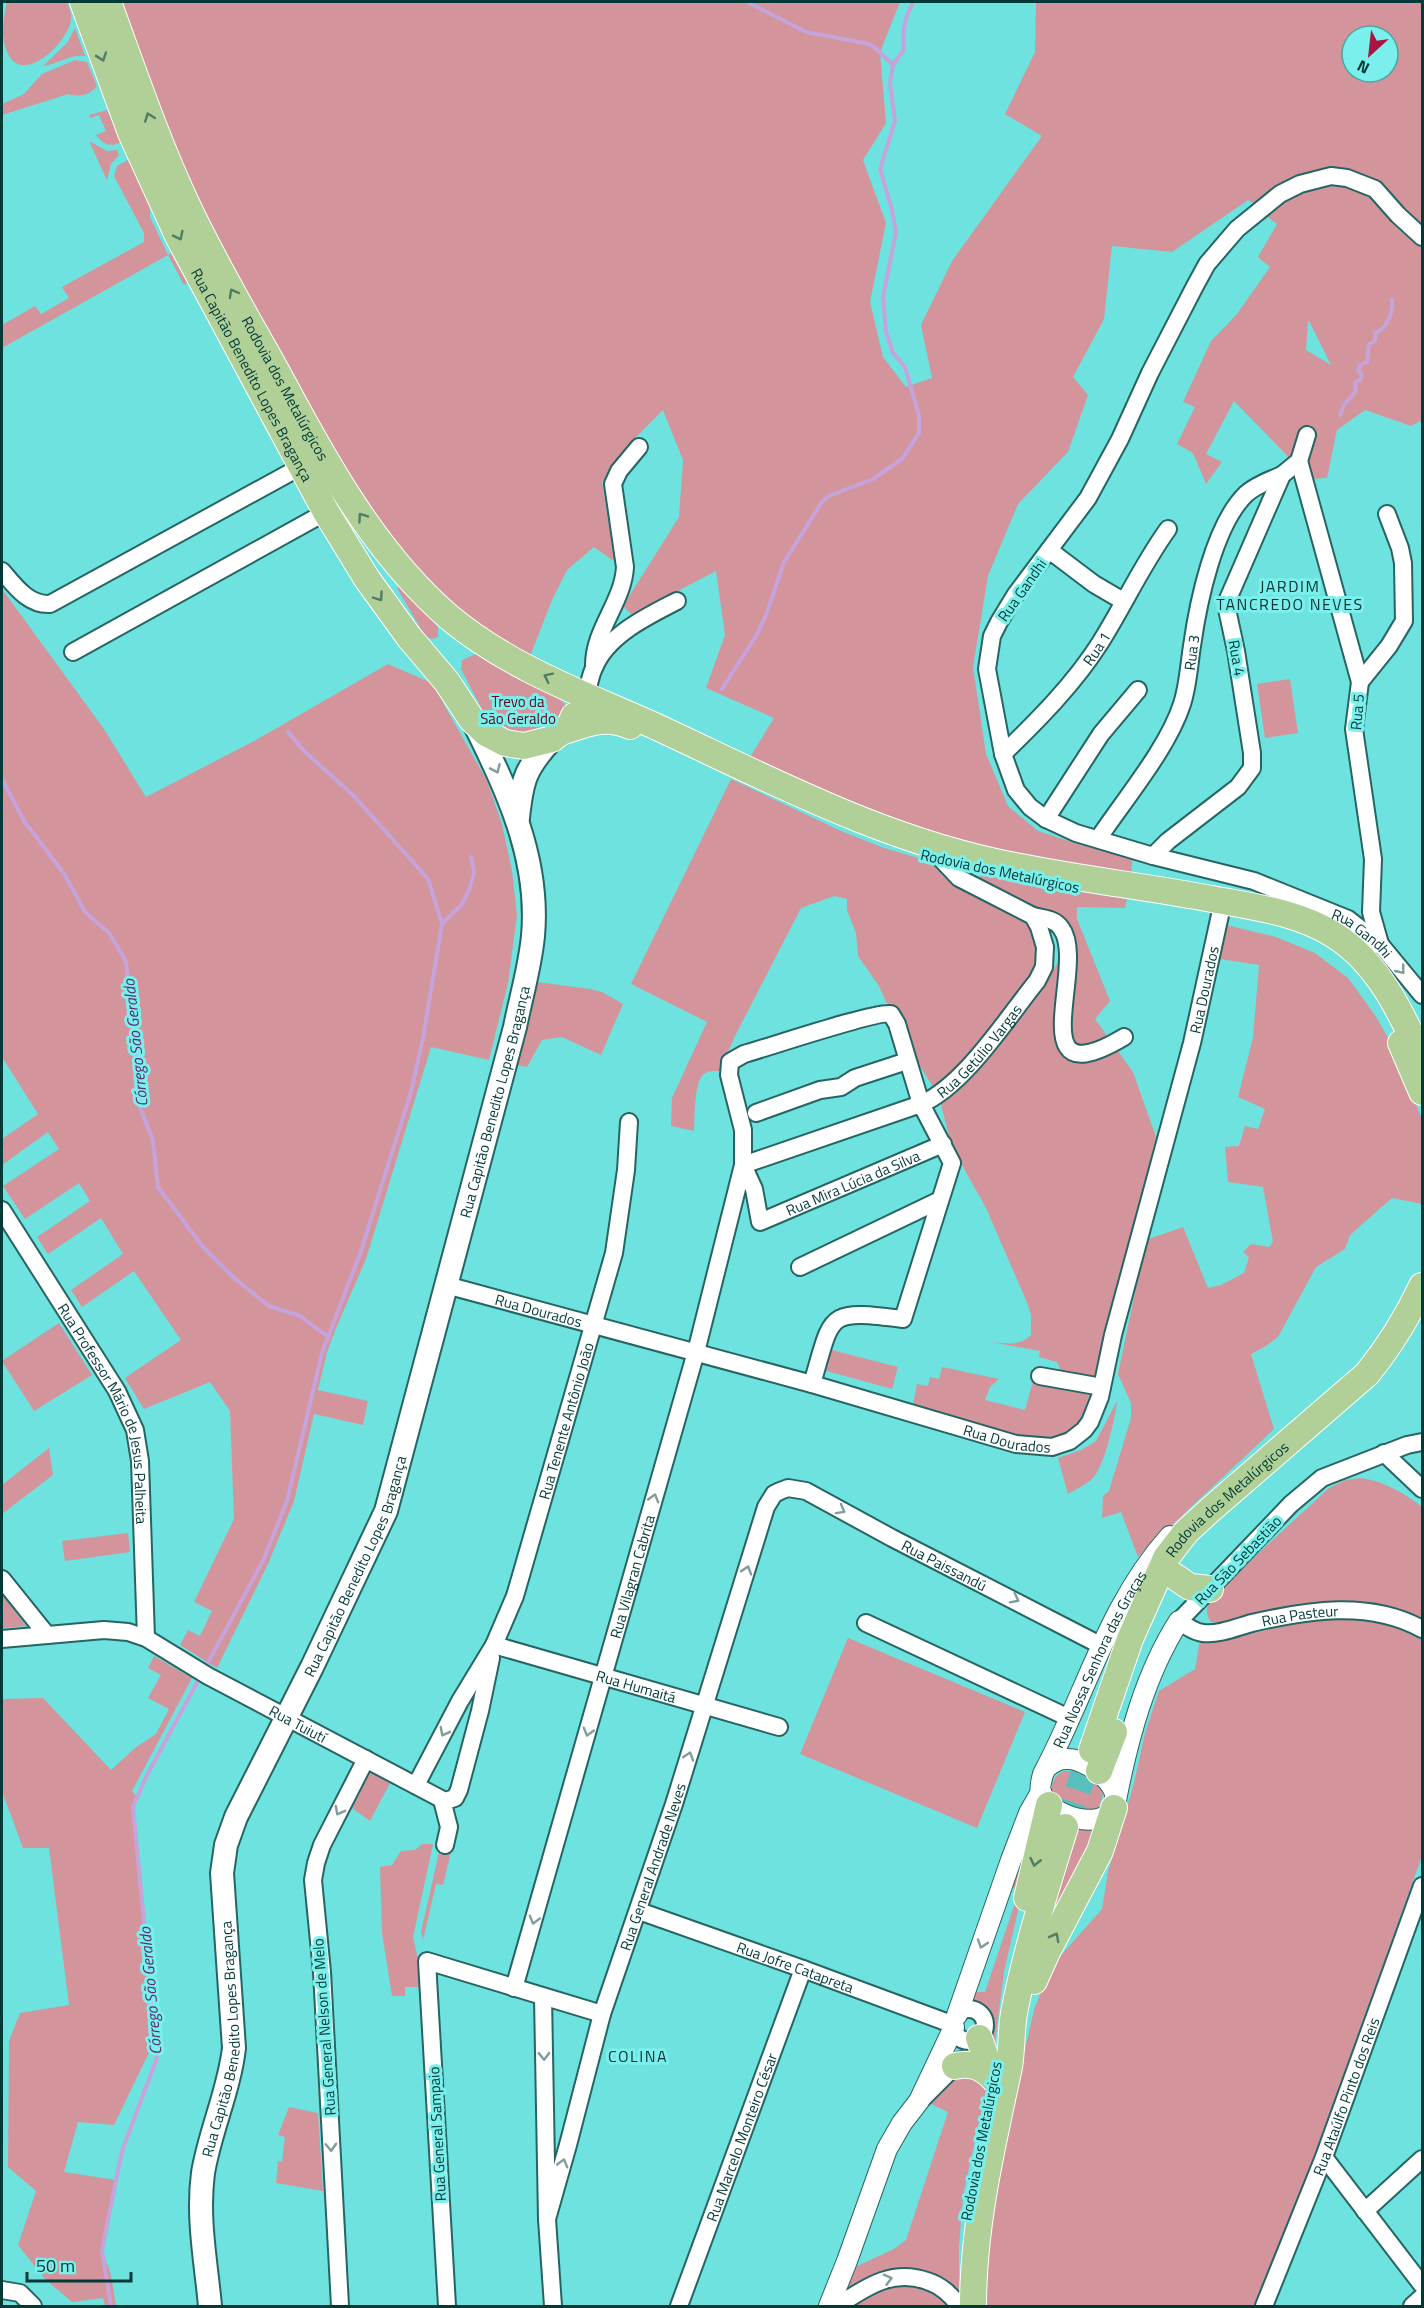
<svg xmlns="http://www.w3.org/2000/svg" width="1424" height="2308" font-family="'Titillium Web',sans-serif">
<rect width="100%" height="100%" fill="#6de2de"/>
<g fill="#d3959b" fill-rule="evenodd">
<path d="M 7,2 L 67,2 C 69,8 72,13 71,20 C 67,45 19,89 6,49 C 0,34 4,17 7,2 Z"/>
<path d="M 118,2 L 900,2 L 880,52 L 886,123 L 863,160 L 886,223 L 870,302 L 883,357 L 906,387 L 932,378 L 921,325 L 952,261 L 1042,136 L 1005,114 L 1035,52 L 1036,2 L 1422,2 L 1422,420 L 1411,426 L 1365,410 L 1337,430 L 1327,478 L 1310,479 L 1234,401 L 1206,454 L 1222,462 L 1206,484 L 1193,453 L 1177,444 L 1195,407 L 1183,402 L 1211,341 L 1237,314 L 1270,267 L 1258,257 L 1277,224 L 1265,215 L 1268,211 L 1248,200 L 1172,252 L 1112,246 L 1104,319 L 1073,377 L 1088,395 L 1068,452 L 1018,504 L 988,576 L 973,667 L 986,754 L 1008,806 L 1038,831 L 1084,846 L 1133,855 L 1131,874 L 1026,859 L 914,831 L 747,762 L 774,718 L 706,688 L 725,635 L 716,571 L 632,615 L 623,606 L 679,517 L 683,460 L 663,410 L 636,437 L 602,482 L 615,562 L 594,547 L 567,570 L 552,600 L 529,659 L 464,618 L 426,580 L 379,525 L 337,457 L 196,201 ZM 1352,36 L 1388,36 L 1388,72 L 1352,72 ZM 1308,321 L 1309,321 L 1331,365 L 1306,350 Z"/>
<path d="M 75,28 L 85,56 C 71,54 57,64 43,66 L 67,43 Z"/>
<path d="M 75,60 L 87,62 L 97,86 C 89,96 79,97 68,94 L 2,115 L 2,104 L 24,94 L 42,74 Z"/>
<path d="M 107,110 L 121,142 C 110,148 103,144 96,135 L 106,131 L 99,115 L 90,118 L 89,115 Z"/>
<polygon points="89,141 107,151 117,150 119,155 111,164 107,180"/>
<polygon points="128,160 150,207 150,217 168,255 171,253 187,283 184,285 168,255 2,348 2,325 35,306 41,314 69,298 62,287 144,242 144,233 114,176 117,166"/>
<polygon points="399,586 438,627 438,637 432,639 425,636 397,588"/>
<polygon points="2,589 104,729 146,797 256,740 388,664 432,683 487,781 502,824 512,871 517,915 508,983 489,1060 431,1047 366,1259 336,1328 327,1352 318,1390 368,1401 363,1425 314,1414 294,1501 268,1564 217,1668 180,1645 188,1630 200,1636 212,1611 194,1602 234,1519 230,1411 210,1382 144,1409 125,1378 181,1340 134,1271 82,1307 71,1290 123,1254 101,1218 48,1254 37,1237 90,1201 79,1183 25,1219 3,1186 59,1149 48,1132 2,1165 2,1139 38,1114 2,1057"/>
<polygon points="476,654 562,701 568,709 564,718 522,739 487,719 461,669 462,660"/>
<polygon points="1290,679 1298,733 1265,738 1257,684"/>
<path d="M 731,779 L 841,831 L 884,848 L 936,863 L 1029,923 L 1039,948 L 1038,963 L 1034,975 L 964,1067 L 937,1093 L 911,1052 L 894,1007 L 886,1002 L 879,986 L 858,956 L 856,933 L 847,910 L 847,899 L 834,896 L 801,908 L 735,1036 L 720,1071 C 713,1071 707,1070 702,1076 C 694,1085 695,1118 694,1131 L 671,1126 L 672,1098 L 707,1022 L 631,984 Z"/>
<path d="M 981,873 L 1022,883 L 1127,899 L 1125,908 L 1077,907 L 1077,919 L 1110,1001 L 1095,1019 L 1133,1072 L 1156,1137 L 1099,1382 L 1063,1376 L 1057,1362 L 1039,1357 L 1040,1351 L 991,1342 C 1007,1343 1019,1347 1031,1335 L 1031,1315 L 1026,1300 L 986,1208 L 952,1147 L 940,1101 L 1022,1014 L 1051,974 L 1057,964 L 1059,955 L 1057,933 L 979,883 Z"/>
<polygon points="1226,925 1276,937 1315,953 1348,978 1375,1015 1396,1052 1422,1120 1422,1204 1392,1198 1350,1235 1345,1249 1316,1267 1278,1337 1266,1346 1251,1354 1274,1429 1138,1557 1121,1512 1102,1518 1103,1496 1109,1491 1131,1418 1131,1403 1118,1374 1146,1240 1183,1227 1208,1288 1221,1285 1244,1273 1249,1257 1243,1252 1251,1244 1269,1247 1273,1242 1263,1187 1228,1182 1225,1147 1239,1146 1245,1126 1258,1129 1265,1109 1238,1097 1253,1038 1259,965 1220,959"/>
<polygon points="537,982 590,989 602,992 623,1004 601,1055 562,1037 542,1040 527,1067 515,1065"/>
<polygon points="59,1323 92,1375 34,1411 2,1361"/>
<polygon points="828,1349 898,1367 892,1389 823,1370"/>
<polygon points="942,1367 999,1379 990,1387 985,1400 1025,1410 1033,1381 1083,1390 1093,1395 1086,1416 1076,1428 1058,1438 1044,1440 1019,1436 913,1404 917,1384 928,1386 930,1377 939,1379"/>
<path d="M 1117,1401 C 1115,1418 1105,1465 1093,1478 C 1086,1485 1076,1489 1068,1494 L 1058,1458 L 1081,1450 L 1096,1441 Z"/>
<polygon points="49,1448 53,1475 2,1514 2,1485"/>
<path d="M 1360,1478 C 1384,1481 1404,1493 1422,1507 L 1422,1621 L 1365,1601 L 1341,1602 L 1219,1623 L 1211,1622 C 1204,1613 1207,1602 1214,1594 L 1329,1488 L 1346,1480 Z"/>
<polygon points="128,1533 130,1552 65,1561 62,1541"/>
<polygon points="2,1594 26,1626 2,1628"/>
<path d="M 1319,1618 C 1360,1618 1385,1620 1422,1640 L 1422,1856 L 1322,2135 L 1256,2306 L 981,2306 L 985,2223 L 1034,2010 L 1044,1984 L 1056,1961 L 1102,1909 L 1108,1872 L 1134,1783 L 1145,1733 L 1159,1691 L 1195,1669 L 1200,1640 L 1227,1639 Z"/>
<polygon points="848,1638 1025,1712 977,1828 800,1754"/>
<polygon points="154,1656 192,1678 132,1791 136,1796 133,1817 156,2038 114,2125 78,2122 64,2172 116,2180 102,2250 111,2275 116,2306 105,2306 103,2298 72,2302 45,2279 18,2245 36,2191 8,2167 9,2041 20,2013 69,2005 49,1848 23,1848 2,1791 2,1699 43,1698 111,1770 135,1748 156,1734 169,1709 148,1698 161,1675 148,1668"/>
<path d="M 1064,1771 C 1080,1770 1095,1778 1103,1790 C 1101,1828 1070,1809 1052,1794 C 1051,1784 1054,1775 1064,1771 Z"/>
<polygon points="370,1772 390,1783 370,1821 352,1808"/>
<polygon points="1051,1815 1099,1824 1073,1881 1053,1912 1076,1830"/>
<polygon points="1029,1834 1027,1871 1004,1972 993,2057 984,2043 989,2024 983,2011 970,2006 970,1992 985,1992 1017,1897 1015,1889 1010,1884"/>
<polygon points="422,1844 433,1844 413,1937 418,1959 419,1987 405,1987 405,1996 392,1996 382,1933 380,1867 392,1865 401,1851 415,1850"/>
<polygon points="440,1848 451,1852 443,1885 436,1884 423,1940 421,1932"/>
<polygon points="961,2071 987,2085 963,2196 959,2246 959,2297 917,2273 839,2299 853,2268 894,2249 906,2240 948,2112 931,2104"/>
<polygon points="289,2107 318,2113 323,2191 276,2183 278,2161 282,2162 285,2137 278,2135"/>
<path d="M 896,2284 C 914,2284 939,2287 947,2306 L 853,2306 L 866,2296 Z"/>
</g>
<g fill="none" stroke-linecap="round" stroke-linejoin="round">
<g stroke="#c6a3db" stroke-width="4">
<polyline points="747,2 806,32 865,43 873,46 893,65"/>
<path d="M 1340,415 L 1344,405 L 1356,391 L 1355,382 L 1360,380 L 1362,375 L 1358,371 L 1360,365 L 1367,362 L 1369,344 L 1375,341 L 1375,333 C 1387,329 1393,313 1392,300"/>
<path d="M 722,689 L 756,636 L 766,615 L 784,562 L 822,502 L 829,496 L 873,479 L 889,468 L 902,459 L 919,433 L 919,416 L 905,367 L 893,353 L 886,332 L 883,297 L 896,232 L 892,210 L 880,169 L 895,121 L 890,83 L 893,65 L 904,49 C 902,30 905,18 913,2"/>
<polyline points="288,732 304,751 354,796 428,879 442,924"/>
<polyline points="2,779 24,821 65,875 85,912 109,933 126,961 140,1107 153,1141 158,1187 203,1247 234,1278 269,1306 300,1316 327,1336"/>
<polyline points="205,1668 263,1561 287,1501 322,1353 361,1251 411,1092 423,1038 442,924 462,904 470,888 474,872 471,857"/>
<polyline points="111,2306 102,2250 122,2151 157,2058 133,1807 146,1777 200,1677"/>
</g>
<polyline stroke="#57c0bd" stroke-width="26" stroke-dasharray="26 13" stroke-linecap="butt" points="1065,1827 1092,1750"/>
<defs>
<g id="minor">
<path id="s1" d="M 1422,237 L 1398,215 L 1375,189 L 1347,178 L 1331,176 L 1300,184 L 1280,194 L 1237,229 L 1207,264 L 1195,286 L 1150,373 L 1120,439 L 1088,498 L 1016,594 L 999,622 L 992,636 L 987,669 L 1003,754 L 1016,790 L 1030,807 L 1046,819 L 1076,833 L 1153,856 L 1254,881 L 1348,919 L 1380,944 L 1422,995"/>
<polyline points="1299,461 1360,682 1354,729 1373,859 1371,912 1380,944 1378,945"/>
<polyline points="1049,550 1094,584 1123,601"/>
<path d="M 2,571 C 15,586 28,605 50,604 L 302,466"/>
<polyline points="73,652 326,512"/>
<path d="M 594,667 C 593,630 623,603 625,567 L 613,484 L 619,471 L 639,447"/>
<polyline points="1360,682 1389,646 1404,621 1403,563 1400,548 1387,514"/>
<path d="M 586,695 C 589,686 590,676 594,668 C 607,635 648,616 677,601"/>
<path id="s2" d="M 1003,754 C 1038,720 1074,684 1100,643 C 1124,605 1142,565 1168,529"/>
<polyline points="1046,819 1101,734 1138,690"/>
<path id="s3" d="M 1098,839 C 1124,800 1168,748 1182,704 C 1188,686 1189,665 1192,646 C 1198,603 1214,525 1246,494 C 1256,485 1270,480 1282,475"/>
<polyline points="1153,856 1168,841 1238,787 1252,768 1252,753 1236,651 1227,609 1228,599 1282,475 1299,461 1307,435"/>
<path d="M 1033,916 C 1043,918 1055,919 1061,928 C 1089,964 1017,1101 1124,1037"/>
<polyline points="756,1113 820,1090 841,1087 855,1078 907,1061"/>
<path id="s4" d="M 2,1210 L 117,1391 L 135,1430 L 140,1461 L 146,1638"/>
<polyline points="800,1267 940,1200"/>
<path id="s5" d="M 446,1285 L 812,1384 L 1016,1444 L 1052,1447 L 1070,1441 L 1084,1430 L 1090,1422 L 1100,1397 L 1113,1335 L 1192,1043 L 1220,915"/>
<polyline points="1040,1376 1102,1387"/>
<path id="s6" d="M 812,1384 C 833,1313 825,1309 903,1319 L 952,1163 L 921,1104 L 897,1024 L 891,1014 C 879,1010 766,1048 744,1054 L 730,1062 L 729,1075 L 743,1130 L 743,1165 L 754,1189 L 760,1222 L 943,1144"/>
<path id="s7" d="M 1422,1442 L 1407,1445 L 1322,1478 L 1291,1504 L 1179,1621 C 1186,1626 1194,1632 1203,1633 C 1219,1635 1237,1627 1252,1623 C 1308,1610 1370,1600 1422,1629"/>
<polyline points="1384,1453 1422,1489"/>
<polyline points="2,1579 47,1635"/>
<polyline points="866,1623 1069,1718"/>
<path id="s8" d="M 2,1639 L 104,1630 L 128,1632 L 146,1638 L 208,1676 L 445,1801 L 455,1798 L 459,1790 L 480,1711 L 491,1658"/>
<path id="s9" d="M 494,1645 L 779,1727"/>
<path id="s10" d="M 416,1785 L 460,1701 L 494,1645 L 515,1596 L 614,1253 L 626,1170 L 629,1122"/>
<polyline points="442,1800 449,1827 445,1845"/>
<path id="s11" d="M 639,1911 L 803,1969 L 954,2025"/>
<path id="s12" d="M 514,1988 L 696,1352 L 743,1165 L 921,1104 C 964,1086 1007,1018 1037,981 L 1044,967 L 1045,947 L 1039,927 L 1033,916 L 959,878 L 942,860"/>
<polyline points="543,1997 547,2219 553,2306"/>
<circle cx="969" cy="2025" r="16"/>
<polyline points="922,2099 961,2060"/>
<polyline points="1324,2157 1422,2285"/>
<polyline points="1365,2211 1422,2159"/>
<path id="s13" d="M 547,2219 L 568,2145 L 602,2014 L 674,1804 L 766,1507 L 774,1494 L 780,1491 L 788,1488 L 806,1491 L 892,1538 L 1100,1645"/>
<polyline points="2,2290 20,2293 33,2306"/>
<polyline points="340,2306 322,1972 313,1880 316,1863 322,1845 366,1759"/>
<polyline points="447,2306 427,1961 602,2014"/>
<path id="s14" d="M 679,2306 L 803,1969"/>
<path d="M 837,2306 C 865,2288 892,2268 927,2281 C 940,2285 952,2295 959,2306"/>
<path id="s15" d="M 1264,2306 L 1324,2157 L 1422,1886"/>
<polyline points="1412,2306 1422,2297"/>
</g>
<g id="tertiary">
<path id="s16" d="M 1047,1767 C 1053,1762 1059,1758 1068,1759 C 1086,1759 1124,1785 1114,1806 C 1103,1833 1048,1816 1041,1792 C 1039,1787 1042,1779 1043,1774 C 1086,1694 1108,1605 1170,1536"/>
<path d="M 1116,1800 C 1128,1739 1145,1674 1179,1621"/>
<polyline points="957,2015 1011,1860 1029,1813 1041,1792"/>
<polyline points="829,2306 847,2261 887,2149 902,2123 919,2101 954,2027"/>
</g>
<g id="secondary">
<path d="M 518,818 C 522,778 526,768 552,739"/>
<path id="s17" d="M 210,2306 C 206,2262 197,2218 203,2173 C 210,2131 229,2091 234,2048 L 222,1873 L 226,1845 L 236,1817 L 312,1667 L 386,1511 L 515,1027 C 521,997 530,967 533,936 C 540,858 507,790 473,721"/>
</g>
<g id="primary">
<path id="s18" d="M 83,2 L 131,133 L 179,238 L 326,512 L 367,579 L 409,637 L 447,682 L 472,720 L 486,733 L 505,743 L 524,746 L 552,739 L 570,725 L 574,716"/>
<path id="s19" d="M 108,2 C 133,70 156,139 187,205 C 214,263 247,318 278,374 C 325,461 374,553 450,618 C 510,668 588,696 659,728 C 775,782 888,842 1015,866 C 1080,879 1147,887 1212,899 C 1254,907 1298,912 1334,935 C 1378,962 1402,1014 1422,1059"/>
<path d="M 564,731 C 588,723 606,715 630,726"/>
<polyline points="1401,1043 1422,1092"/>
<polyline points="1174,1576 1190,1587 1210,1589"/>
<path id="s20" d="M 1092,1750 L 1130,1639 L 1166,1558 L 1186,1532 L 1210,1510 L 1367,1374 C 1389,1347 1407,1318 1422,1286"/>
<polyline points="1099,1771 1114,1732"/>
<polyline points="1027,1898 1049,1805"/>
<polyline points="1034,1981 1047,1952 1100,1851 1114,1808"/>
<polyline points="979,2038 993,2078"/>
<path d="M 955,2066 C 971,2062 982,2067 993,2078"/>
<path d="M 973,2306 C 973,2225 992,2147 1009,2067 C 1012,2049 1011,2031 1014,2013 C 1026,1950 1046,1888 1065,1827"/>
</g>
</defs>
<use href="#minor" stroke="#266563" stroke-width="20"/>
<use href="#tertiary" stroke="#266563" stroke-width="22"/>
<use href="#secondary" stroke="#266563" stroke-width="26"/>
<use href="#primary" stroke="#fff" stroke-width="28"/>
<use href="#minor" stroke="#fff" stroke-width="16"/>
<use href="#tertiary" stroke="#fff" stroke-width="20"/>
<use href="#secondary" stroke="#fff" stroke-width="22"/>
<use href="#primary" stroke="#b1d098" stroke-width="26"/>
</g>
<defs><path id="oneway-chevron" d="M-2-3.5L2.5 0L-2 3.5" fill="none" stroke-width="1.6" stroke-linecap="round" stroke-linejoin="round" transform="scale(1.5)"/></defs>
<g stroke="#507d63">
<use href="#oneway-chevron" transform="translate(102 57) rotate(71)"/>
<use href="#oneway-chevron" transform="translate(149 117) rotate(-111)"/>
<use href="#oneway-chevron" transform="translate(179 236) rotate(64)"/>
<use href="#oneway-chevron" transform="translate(233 293) rotate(-119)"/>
<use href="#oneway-chevron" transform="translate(362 517) rotate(-125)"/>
<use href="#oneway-chevron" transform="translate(379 597) rotate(55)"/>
<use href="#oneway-chevron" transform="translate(548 677) rotate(-154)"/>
<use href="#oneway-chevron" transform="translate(1035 1862) rotate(103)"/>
<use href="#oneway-chevron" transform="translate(1055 1937) rotate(-62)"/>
</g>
<g stroke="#809c9b">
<use href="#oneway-chevron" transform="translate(496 769) rotate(66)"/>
<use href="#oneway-chevron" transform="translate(1401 970) rotate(51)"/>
<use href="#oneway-chevron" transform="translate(654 1498) rotate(-74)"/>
<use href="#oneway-chevron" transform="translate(841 1510) rotate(29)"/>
<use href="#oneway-chevron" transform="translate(747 1570) rotate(-73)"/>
<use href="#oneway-chevron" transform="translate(1015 1599) rotate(27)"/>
<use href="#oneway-chevron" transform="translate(444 1732) rotate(118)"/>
<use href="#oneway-chevron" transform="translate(588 1732) rotate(106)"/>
<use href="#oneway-chevron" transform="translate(689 1756) rotate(-72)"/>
<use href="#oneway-chevron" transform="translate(339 1811) rotate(118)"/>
<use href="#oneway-chevron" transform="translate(534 1920) rotate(106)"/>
<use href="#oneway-chevron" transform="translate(982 1944) rotate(109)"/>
<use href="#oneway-chevron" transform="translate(544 2056) rotate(89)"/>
<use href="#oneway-chevron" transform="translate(331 2147) rotate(87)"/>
<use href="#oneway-chevron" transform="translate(563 2163) rotate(-74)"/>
<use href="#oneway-chevron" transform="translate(888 2279) rotate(-15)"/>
</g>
<g text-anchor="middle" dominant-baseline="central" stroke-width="6" stroke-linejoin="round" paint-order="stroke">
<g font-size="15" fill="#013937" stroke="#7befeb">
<text stroke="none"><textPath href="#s18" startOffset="410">Rua Capitão Benedito Lopes Bragança</textPath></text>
<text stroke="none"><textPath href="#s19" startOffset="426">Rodovia dos Metalúrgicos</textPath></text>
<text transform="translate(1022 590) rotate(-55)">Rua Gandhi</text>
<text stroke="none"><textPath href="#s2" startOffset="141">Rua 1</textPath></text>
<text stroke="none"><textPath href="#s3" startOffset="212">Rua 3</textPath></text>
<text transform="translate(1237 658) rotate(80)">Rua 4</text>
<text transform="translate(1357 712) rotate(-85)">Rua 5</text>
<text transform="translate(1000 871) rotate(12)">Rodovia dos Metalúrgicos</text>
<text stroke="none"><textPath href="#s1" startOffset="1239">Rua Gandhi</textPath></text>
<text stroke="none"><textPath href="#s5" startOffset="1122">Rua Dourados</textPath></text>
<text stroke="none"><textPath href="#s12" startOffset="1122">Rua Getúlio Vargas</textPath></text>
<text stroke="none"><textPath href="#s17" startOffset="1260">Rua Capitão Benedito Lopes Bragança</textPath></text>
<text stroke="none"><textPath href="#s6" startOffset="896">Rua Mira Lúcia da Silva</textPath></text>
<text stroke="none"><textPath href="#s5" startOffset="96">Rua Dourados</textPath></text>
<text stroke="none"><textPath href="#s4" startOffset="232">Rua Professor Mário de Jesus Palheita</textPath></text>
<text stroke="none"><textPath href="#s10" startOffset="396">Rua Tenente Antônio João</textPath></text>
<text stroke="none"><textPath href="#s5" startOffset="582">Rua Dourados</textPath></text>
<text stroke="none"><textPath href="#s20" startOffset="291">Rodovia dos Metalúrgicos</textPath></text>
<text transform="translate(1238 1560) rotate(-46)">Rua São Sebastião</text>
<text stroke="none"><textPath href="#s13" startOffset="951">Rua Paissandú</textPath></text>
<text stroke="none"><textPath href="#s17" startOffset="774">Rua Capitão Benedito Lopes Bragança</textPath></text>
<text stroke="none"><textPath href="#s12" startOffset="428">Rua Vilagran Cabrita</textPath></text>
<text stroke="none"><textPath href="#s7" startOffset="435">Rua Pasteur</textPath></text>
<text stroke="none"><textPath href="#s16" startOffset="332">Rua Nossa Senhora das Graças</textPath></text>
<text stroke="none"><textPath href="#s9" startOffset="148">Rua Humaitá</textPath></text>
<text stroke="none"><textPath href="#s8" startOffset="320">Rua Tuiutí</textPath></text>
<text stroke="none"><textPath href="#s13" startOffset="368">Rua General Andrade Neves</textPath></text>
<text stroke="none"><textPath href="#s11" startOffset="166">Rua Jofre Catapreta</textPath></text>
<text transform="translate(324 2027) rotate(-94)">Rua General Nelson de Melo</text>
<text stroke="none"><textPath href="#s17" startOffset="270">Rua Capitão Benedito Lopes Bragança</textPath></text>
<text stroke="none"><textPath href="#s15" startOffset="225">Rua Ataúlfo Pinto dos Reis</textPath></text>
<text transform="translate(437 2134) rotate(-93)">Rua General Sampaio</text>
<text stroke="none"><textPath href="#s14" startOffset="180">Rua Marcelo Monteiro César</textPath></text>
<text transform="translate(981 2141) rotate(-79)">Rodovia dos Metalúrgicos</text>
</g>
<g font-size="15" fill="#5e0820" stroke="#7befeb">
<text x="518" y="701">Trevo da<tspan x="518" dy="17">São Geraldo</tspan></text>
</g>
<g font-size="16" letter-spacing="1.5" fill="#0c3231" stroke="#7befeb">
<text x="1290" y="586">JARDIM<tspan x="1290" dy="18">TANCREDO NEVES</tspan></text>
<text x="638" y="2056">COLINA</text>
</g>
<g font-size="16" font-style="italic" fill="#592d70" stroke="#7befeb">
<text transform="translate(135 1043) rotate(-96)">Córrego São Geraldo</text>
<text transform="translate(150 1991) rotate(-95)">Córrego São Geraldo</text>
</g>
</g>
<rect width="1424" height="2308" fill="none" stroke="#013937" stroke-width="6"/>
<g transform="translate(1370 54) rotate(207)"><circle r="28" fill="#7befeb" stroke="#4aa6a3" stroke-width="1.5"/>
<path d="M0-4.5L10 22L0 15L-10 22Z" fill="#aa1440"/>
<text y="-9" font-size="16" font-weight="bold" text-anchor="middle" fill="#013937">N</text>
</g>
<path d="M27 2272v9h104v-9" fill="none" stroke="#013937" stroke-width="3"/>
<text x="36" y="2272" font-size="18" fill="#013937" stroke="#7befeb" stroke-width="4.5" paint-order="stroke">50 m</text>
</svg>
